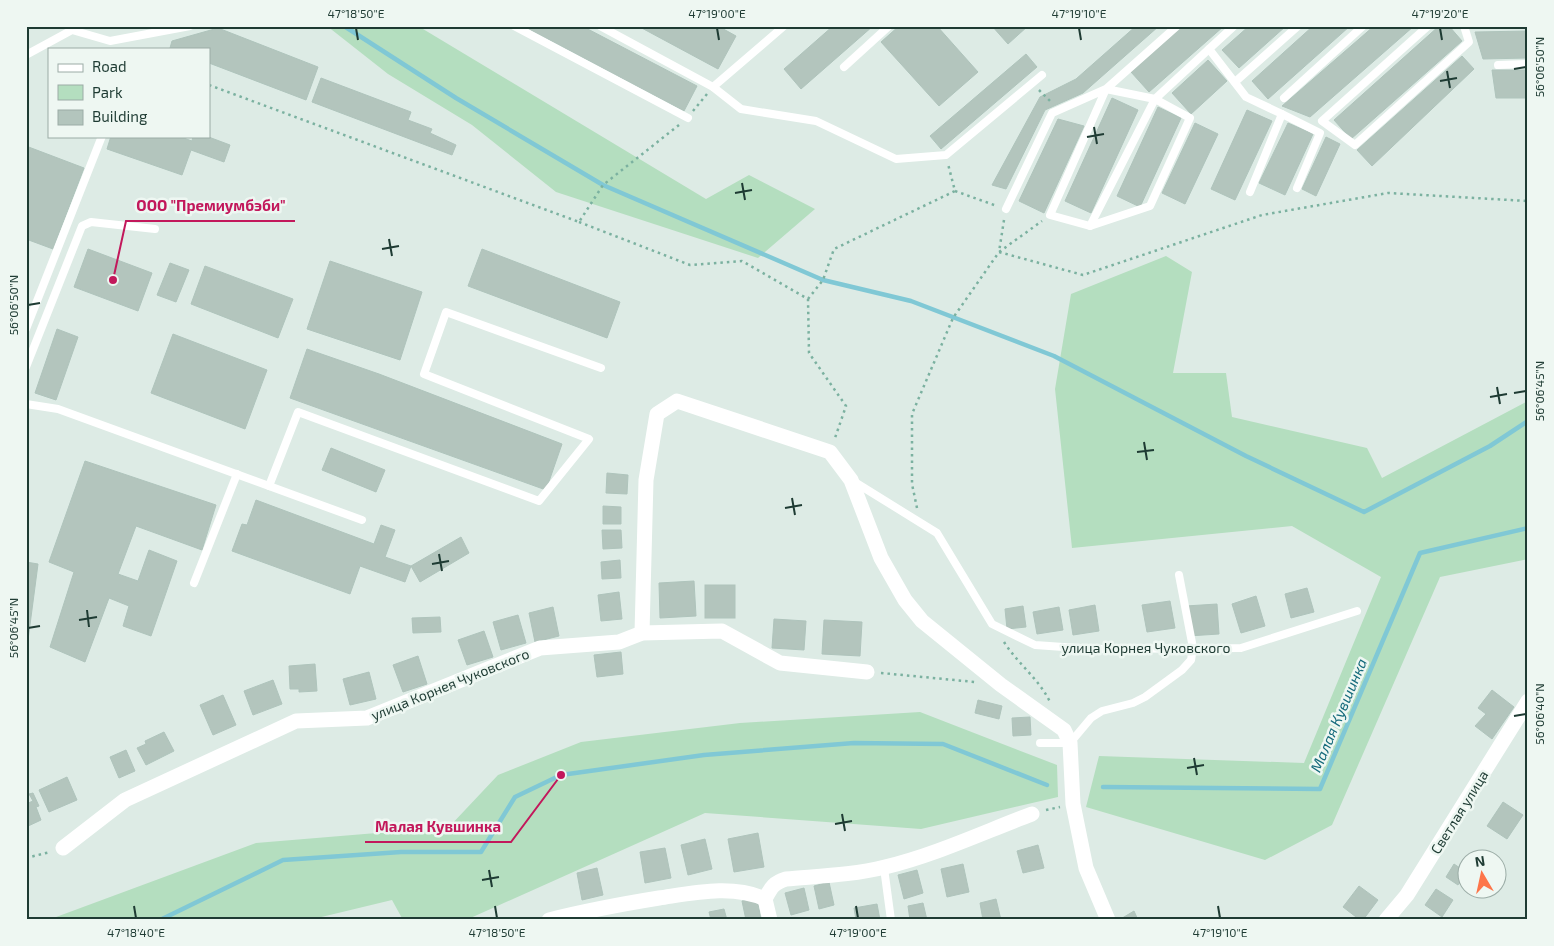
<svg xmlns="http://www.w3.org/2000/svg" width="1554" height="946" font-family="'Exo 2',sans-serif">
<rect width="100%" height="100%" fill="#ddebe5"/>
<g fill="#b4debf">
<polygon points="327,26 418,26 706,199 749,175 815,209 758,258 556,192 472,125 388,74"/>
<polygon points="1166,256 1192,272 1173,373 1226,373 1232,417 1367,448 1382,478 1526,402 1528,399 1528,559 1440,577 1332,825 1265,860 1086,807 1099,756 1304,763 1381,577 1292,526 1072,548 1055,389 1071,294"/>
<polygon points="920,712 1057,765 1058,797 921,829 705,813 466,920 403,920 392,900 309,920 48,920 256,843 449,827 498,775 581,742 740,723"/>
</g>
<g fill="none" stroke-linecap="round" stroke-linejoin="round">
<g stroke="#80c8d5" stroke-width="4.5">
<polyline points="344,26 456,98 603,185 823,280 911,301 1054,356 1246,456 1364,512 1490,446 1528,421"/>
<polyline points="1103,787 1320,789 1420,553 1528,528"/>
<polyline points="160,920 283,860 401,852 481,852 515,797 561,775 704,755 854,743 943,744 1047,785"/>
</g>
</g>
<g fill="#b3c5bd" stroke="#afc4bc">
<polygon points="523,26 582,26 697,86 684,111"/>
<polygon points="638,26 718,26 736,36 718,69"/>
<polygon points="833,26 873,26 801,89 784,69"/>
<polygon points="899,26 937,26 978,72 939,106 881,42"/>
<polygon points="992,26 1028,26 1008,44"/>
<polygon points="1136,26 1159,26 1083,93 1045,110 1006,189 992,185 1040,97 1076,79"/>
<polygon points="1183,26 1224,26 1149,92 1131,72"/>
<polygon points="1249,26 1286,26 1239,68 1222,50"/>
<polygon points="1313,26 1350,26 1268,99 1252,81"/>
<polygon points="1374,26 1414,26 1310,117 1282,106"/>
<polygon points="1439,26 1449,26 1462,41 1351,139 1334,120"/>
<polygon points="218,28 318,67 306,100 209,63 209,49 170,48 172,41"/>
<polygon points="1528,31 1528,58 1483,59 1475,32"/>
<polygon points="1026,54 1037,67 941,149 930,136"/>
<polygon points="1462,56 1474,69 1372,166 1357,150"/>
<polygon points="1208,60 1227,81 1191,114 1172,93"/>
<polygon points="1492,70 1528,70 1528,98 1496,98"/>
<polygon points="321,78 411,112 408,120 432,129 430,133 456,145 452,155 312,102"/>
<polygon points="1112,98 1138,110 1091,213 1065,201"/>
<polygon points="1158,107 1181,118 1140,207 1117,196"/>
<polygon points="1247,110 1272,121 1235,200 1211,189"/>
<polygon points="1058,119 1084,126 1044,213 1019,201"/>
<polygon points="1195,123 1218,134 1185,204 1162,193"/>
<polygon points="1288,123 1313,134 1285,195 1259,183"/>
<polygon points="111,136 178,136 192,141 193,136 206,136 230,145 224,162 191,150 182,175 107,149"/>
<polygon points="1326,137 1340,144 1316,196 1302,189"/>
<polygon points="26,146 84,168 53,249 26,239"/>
<polygon points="88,249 152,273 138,311 74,287"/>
<polygon points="482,249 620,302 607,338 468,286"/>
<polygon points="330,261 422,292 400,360 307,329"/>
<polygon points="170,263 189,270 176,302 157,295"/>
<polygon points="205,266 293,299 278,338 191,304"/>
<polygon points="57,329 78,337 56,400 35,393"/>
<polygon points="173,334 267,370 245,429 151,393"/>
<polygon points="307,349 379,374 562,444 546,490 290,398"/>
<polygon points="331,448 385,470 376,492 322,470"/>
<polygon points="85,461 216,505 202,550 136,526 118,574 138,581 149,550 177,561 151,636 123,626 129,606 109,598 85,662 50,647 74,572 49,562"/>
<polygon points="607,473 628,475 627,494 606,493"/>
<polygon points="256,500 374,544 381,525 395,530 385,557 411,566 405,582 360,566 350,594 232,551 242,524 247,525"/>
<polygon points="603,506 621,507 621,524 603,524"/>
<polygon points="602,530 621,530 622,548 603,549"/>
<polygon points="461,537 469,553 420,582 411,566"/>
<polygon points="620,560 621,578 602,579 601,562"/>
<polygon points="26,562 38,564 26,655"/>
<polygon points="694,581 696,616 660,618 659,583"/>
<rect x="705" y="585" width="30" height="33"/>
<polygon points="1307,588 1314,612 1291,618 1285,594"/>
<polygon points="619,592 622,619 601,621 598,595"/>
<polygon points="1256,596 1265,626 1241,633 1232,604"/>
<polygon points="1170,601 1175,628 1147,632 1142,605"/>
<polygon points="1217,604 1219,634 1188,636 1186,606"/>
<polygon points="1095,605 1099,631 1073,635 1069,610"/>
<polygon points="1023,606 1026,627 1007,629 1005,609"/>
<polygon points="553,607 559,636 535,642 529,613"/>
<polygon points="1059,607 1063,630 1037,634 1033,612"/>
<polygon points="518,615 526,643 501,650 493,622"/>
<polygon points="440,617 441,632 413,633 412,618"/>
<polygon points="774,619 806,621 804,650 772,648"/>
<polygon points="824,620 862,622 860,656 822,654"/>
<polygon points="484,631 493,657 467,665 458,640"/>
<polygon points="621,652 623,674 597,677 594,655"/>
<polygon points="418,656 427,684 403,692 393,665"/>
<polygon points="315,664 317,691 299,692 299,689 290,689 289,666"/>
<polygon points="369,672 376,699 350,705 343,679"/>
<polygon points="273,680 282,704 253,715 244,691"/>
<polygon points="1492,690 1514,707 1492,739 1475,726 1486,714 1478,708"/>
<polygon points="223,695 236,725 213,735 200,705"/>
<polygon points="978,700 1002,706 999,719 975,713"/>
<polygon points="1030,717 1031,735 1013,736 1012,718"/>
<polygon points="164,732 174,751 146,765 137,748 146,744 145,741"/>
<polygon points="126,750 135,771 119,778 110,757"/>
<polygon points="67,777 77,800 49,812 39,790"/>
<polygon points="33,793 39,806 36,807 41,820 26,827 26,804 33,801 29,794"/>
<polygon points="1503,802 1523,815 1507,839 1487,826"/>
<polygon points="758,833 764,867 734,872 728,839"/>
<polygon points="705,839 712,869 688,875 681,845"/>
<polygon points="1038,845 1044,868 1023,873 1017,851"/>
<polygon points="665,848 671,878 645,883 640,852"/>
<polygon points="963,864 969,892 947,897 941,869"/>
<polygon points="1454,864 1466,872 1458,885 1446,877"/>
<polygon points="597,868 603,895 582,900 577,873"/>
<polygon points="917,870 923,893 904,899 898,875"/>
<polygon points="829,882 834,905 819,909 814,886"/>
<polygon points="1359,886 1378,900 1363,920 1360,920 1343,907"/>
<polygon points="804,888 809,910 791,915 785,893"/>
<polygon points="1436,889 1453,900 1442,917 1425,905"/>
<polygon points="757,898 761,920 746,920 742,901"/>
<polygon points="996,899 1001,920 983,920 980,903"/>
<polygon points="923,903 927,920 910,920 908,906"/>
<polygon points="877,904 880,920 856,920 854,908"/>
<polygon points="724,909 727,920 711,920 709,912"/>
<polygon points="1134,911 1138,920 1119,920"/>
</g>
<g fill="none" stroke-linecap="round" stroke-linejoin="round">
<g stroke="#7bb1a0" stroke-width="2.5" stroke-dasharray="2.5 4" stroke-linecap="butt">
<polyline points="209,85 579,222 603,185 679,125"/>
<polyline points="1039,90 1051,102"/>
<polyline points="693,111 707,94"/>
<polyline points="955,191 997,206"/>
<polyline points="1004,220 999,252 1083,275 1262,215 1388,193 1528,201"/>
<polyline points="579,222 690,265 742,261 808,299 809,353 846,406 835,438"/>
<polyline points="808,299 823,280 834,249 955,191 948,164"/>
<polyline points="917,508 912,484 912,414 953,318 999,252 1042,221"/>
<path d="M 1004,642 C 1018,664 1039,679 1050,702"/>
<polyline points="881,673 975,682"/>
<polyline points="1046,810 1060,807"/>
<polyline points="26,858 50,852"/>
</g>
<g stroke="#fff" stroke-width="8">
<polyline points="514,26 688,118"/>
<polyline points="600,26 713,87 741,109 816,121 896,159 946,155 1042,75"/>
<polyline points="1234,26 1209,49 1246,97 1282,114 1250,192"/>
<polyline points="1428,26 1322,121 1355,145 1469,42 1464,26"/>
<polyline points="26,55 72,30 110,41 190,26"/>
<polyline points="1498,65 1528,64"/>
<polyline points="844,67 889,26"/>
<polyline points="1235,82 1298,26"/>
<polyline points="713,87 784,26"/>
<polyline points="1284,98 1363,26"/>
<polyline points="1282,114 1320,133 1297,188"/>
<polyline points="1006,209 1052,113 1106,89 1155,99 1090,226 1050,215 1106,89 1177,26"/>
<polyline points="1090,226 1150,206 1190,118 1155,99 1209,49"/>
<polyline points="26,329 102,136"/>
<polyline points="26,367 82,226 91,222 155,229"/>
<polyline points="26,404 58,409 362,520"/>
<polyline points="853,481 937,533 992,624 1035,645 1092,649 1241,648 1357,611"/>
<polyline points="269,486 298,412 539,501 589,439 424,374 446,312 601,368"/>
<polyline points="194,583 237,474"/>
<polyline points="1040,743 1070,743 1091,718 1102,711 1133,703 1145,697 1182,670 1191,660 1193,648 1179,575"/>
<polyline points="884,868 891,920"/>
</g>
<g stroke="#fff" stroke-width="15">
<polyline points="642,633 646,480 657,414 677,401 830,452 851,480 881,558 905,600 922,621 1001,685 1064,730 1070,743 1073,804 1086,868 1108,920"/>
<polyline points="63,848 125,800 296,721 367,718 540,648 619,642 642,633 722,631 780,663 867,672"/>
<path d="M 765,899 C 771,888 773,883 786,879 C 819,876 853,875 885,867 C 935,855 984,832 1032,814"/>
<polyline points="765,899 770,920"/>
<path d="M 549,920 C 585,911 622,904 659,898 C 693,893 733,884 765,899"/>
<polyline points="1386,920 1407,895 1528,701"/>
</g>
</g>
<path fill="none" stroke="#1e3b33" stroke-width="2" d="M 356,28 L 358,40M 717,28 L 719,40M 1079,28 L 1081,40M 1440,28 L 1442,40M 1514,69 L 1526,67M 1447,71 L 1450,88M 1440,81 L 1457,78M 1094,127 L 1097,144M 1087,137 L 1104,134M 742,183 L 745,200M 735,193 L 752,190M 389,239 L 392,256M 382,249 L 399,246M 28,305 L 40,303M 1497,387 L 1500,404M 1514,393 L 1526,391M 1490,397 L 1507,394M 1144,442 L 1147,460M 1137,452 L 1154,450M 792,498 L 795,515M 785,508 L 802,505M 439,554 L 442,571M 432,564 L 449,561M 87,610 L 89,627M 79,620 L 97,617M 28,628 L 40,626M 1514,716 L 1526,714M 1194,758 L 1197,775M 1187,768 L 1204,765M 842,814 L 845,831M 835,824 L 852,821M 489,870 L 492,887M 482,880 L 499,877M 134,906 L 136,918M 495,906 L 497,918M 856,906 L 858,918M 1218,906 L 1220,918"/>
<g text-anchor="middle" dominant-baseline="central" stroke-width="5" stroke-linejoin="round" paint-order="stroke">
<g font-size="14" fill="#1e3b33" stroke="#eef7f2">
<text x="1146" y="647">улица Корнея Чуковского</text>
<text transform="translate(450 684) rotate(-22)">улица Корнея Чуковского</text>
<text transform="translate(1459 812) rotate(-58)">Светлая улица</text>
</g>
<g font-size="15" font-style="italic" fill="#146a7b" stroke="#eef7f2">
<text transform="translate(1338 715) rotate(-67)">Малая Кувшинка</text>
</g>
</g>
<path fill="none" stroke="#c2185b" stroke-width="2" d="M113 280L126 221H295M561 775L511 842H365"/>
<g fill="#c2185b" stroke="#eef7f2" stroke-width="2">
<circle cx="113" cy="280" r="5"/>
<circle cx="561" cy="775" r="5"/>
</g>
<g font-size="15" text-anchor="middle" font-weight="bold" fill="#c2185b" stroke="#eef7f2" stroke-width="5" stroke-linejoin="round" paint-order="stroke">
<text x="211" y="211">ООО "Премиумбэби"</text>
<text x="438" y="832">Малая Кувшинка</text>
</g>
<rect width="1554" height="946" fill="none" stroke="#eef7f2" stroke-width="55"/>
<rect x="48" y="48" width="162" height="90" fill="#eef7f2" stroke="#9baca6"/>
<rect x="58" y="64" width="25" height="8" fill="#ffffff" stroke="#9baca6"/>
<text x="92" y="72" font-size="15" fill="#1e3b33">Road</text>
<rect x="58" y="85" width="25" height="15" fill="#b4debf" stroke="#9baca6"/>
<text x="92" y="98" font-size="15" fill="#1e3b33">Park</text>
<rect x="58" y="110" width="25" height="15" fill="#b3c5bd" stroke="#9baca6"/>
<text x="92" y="122" font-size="15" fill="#1e3b33">Building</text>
<g transform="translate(1482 874) rotate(351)"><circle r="24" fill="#eef7f2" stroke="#9baca6"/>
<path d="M0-4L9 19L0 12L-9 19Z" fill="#fd7549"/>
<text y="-8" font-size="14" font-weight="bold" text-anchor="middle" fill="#1e3b33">N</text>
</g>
<rect x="28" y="28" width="1498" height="890" fill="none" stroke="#1e3b33" stroke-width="2"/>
<g font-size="12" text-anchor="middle" fill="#1e3b33">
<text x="356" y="18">47°18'50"E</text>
<text x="717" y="18">47°19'00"E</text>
<text x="1079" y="18">47°19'10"E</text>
<text x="1440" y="18">47°19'20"E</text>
<text transform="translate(1540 67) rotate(-90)" y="4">56°06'50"N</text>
<text transform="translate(14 305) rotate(-90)" y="4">56°06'50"N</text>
<text transform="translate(1540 391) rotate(-90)" y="4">56°06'45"N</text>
<text transform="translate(14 628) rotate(-90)" y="4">56°06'45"N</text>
<text transform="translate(1540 714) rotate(-90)" y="4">56°06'40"N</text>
<text x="136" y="937">47°18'40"E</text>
<text x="497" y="937">47°18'50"E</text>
<text x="858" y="937">47°19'00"E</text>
<text x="1220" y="937">47°19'10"E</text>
</g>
</svg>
